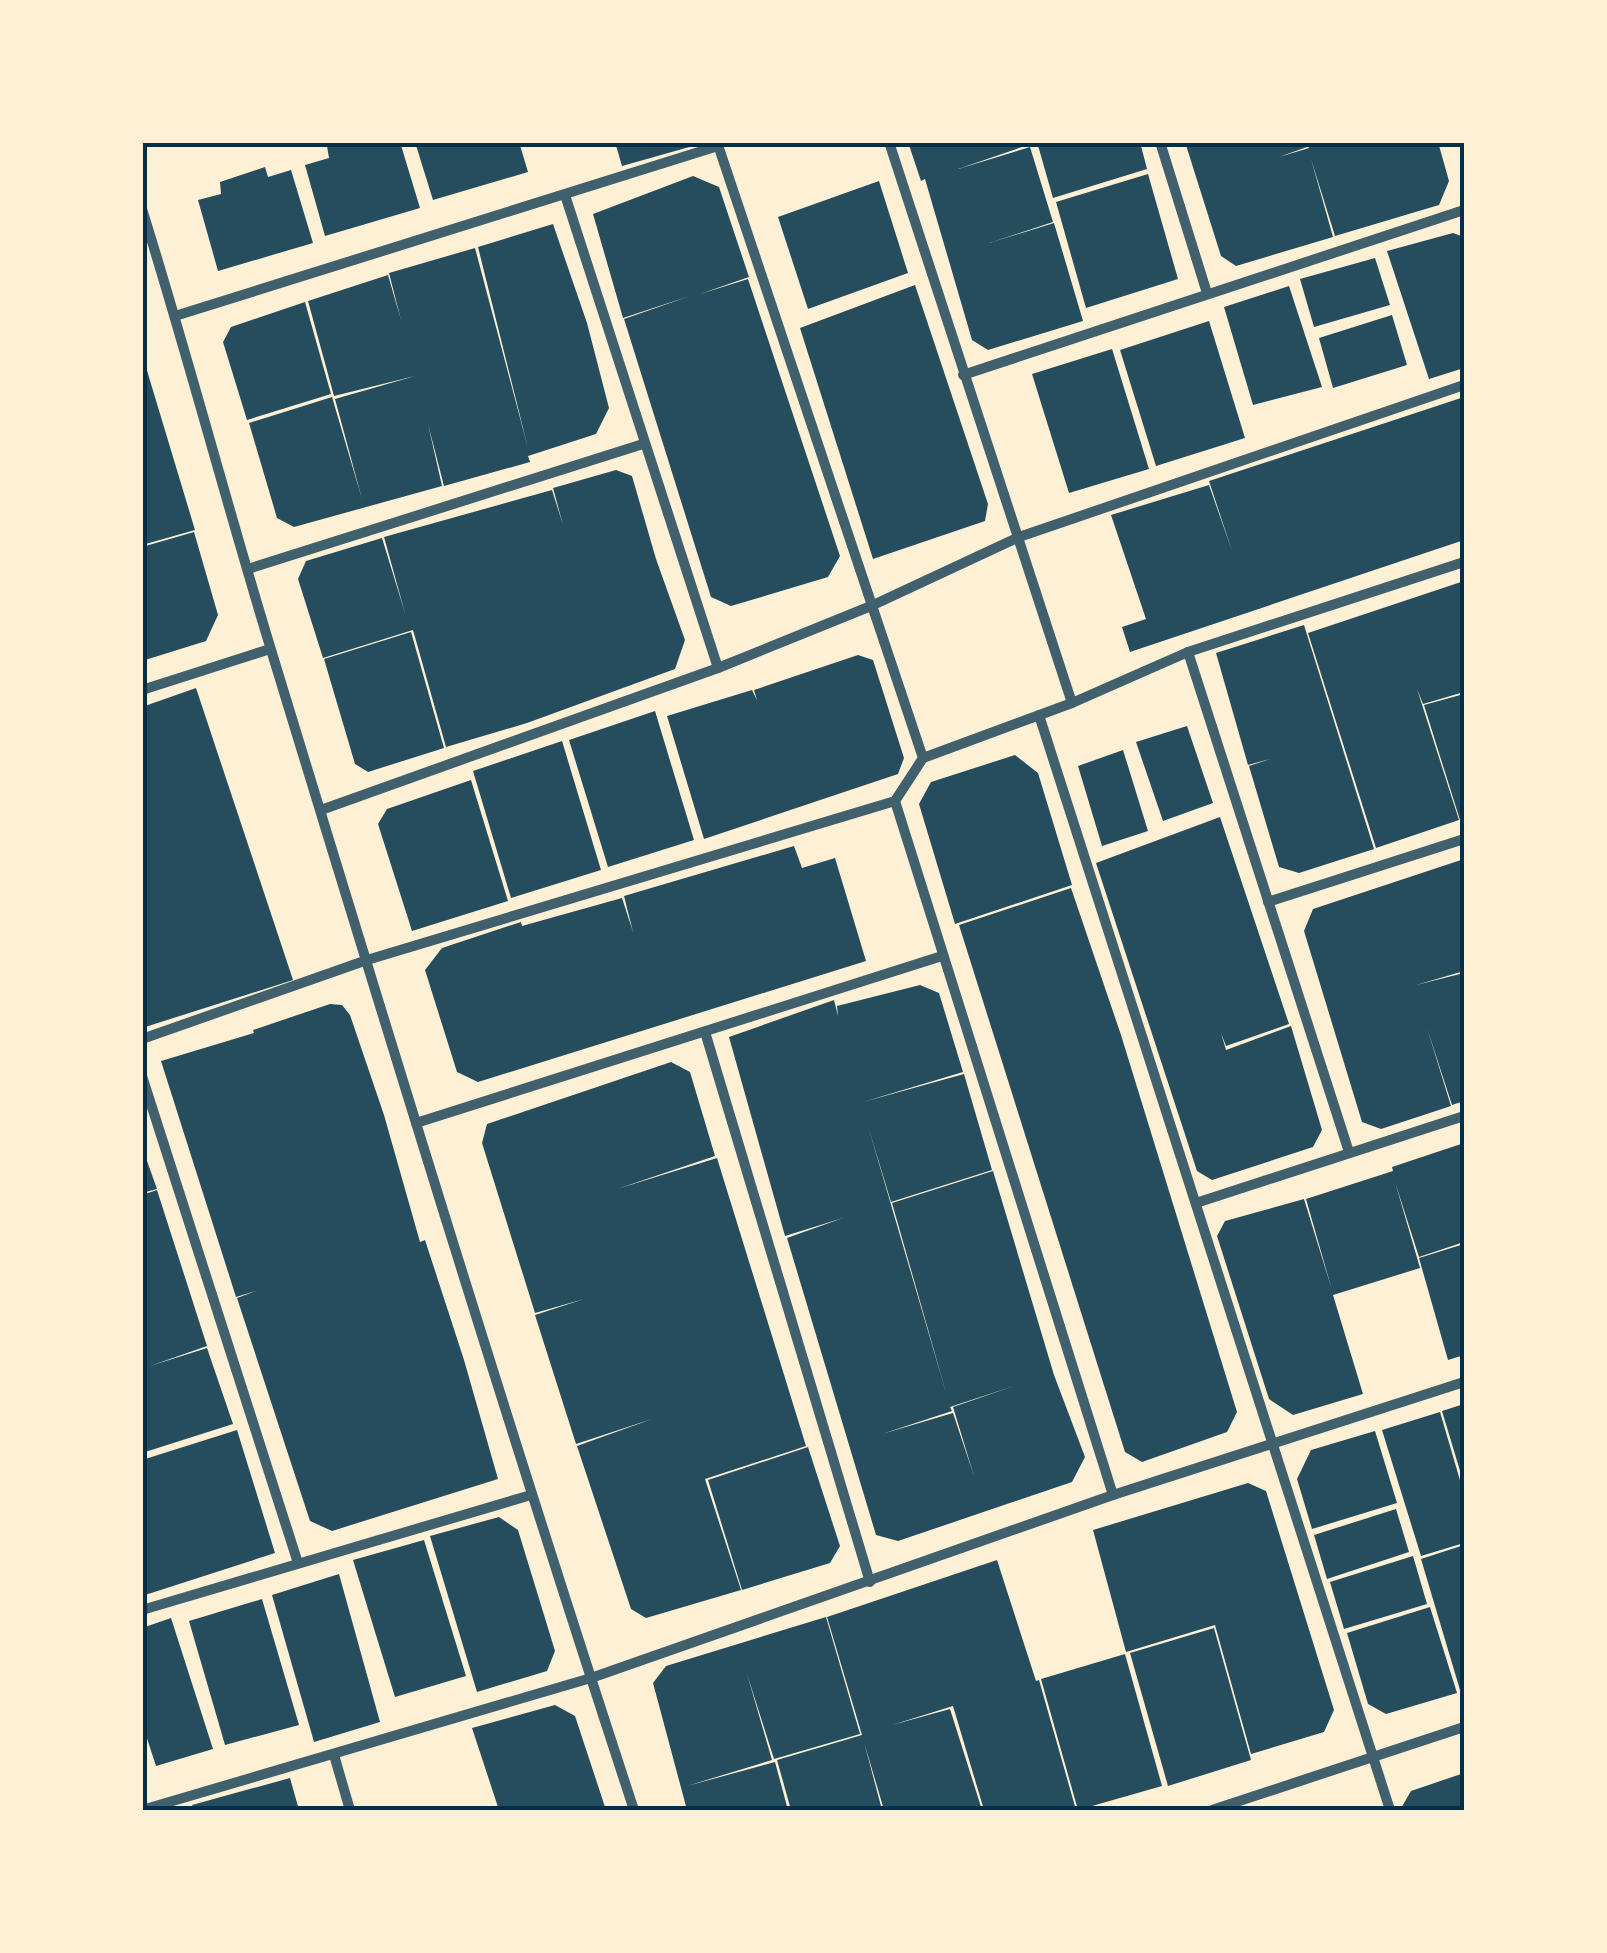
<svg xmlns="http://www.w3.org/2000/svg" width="1607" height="1953" font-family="Inter,sans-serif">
<rect width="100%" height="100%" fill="#fdf0d5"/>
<g fill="#264d5e" fill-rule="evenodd">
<polygon points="339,142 400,142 420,208 325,236 305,165 329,158 327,146"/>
<polygon points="415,142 519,142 528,172 433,200"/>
<polygon points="615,142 700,142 700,144 622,166"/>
<polygon points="908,142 1024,142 1025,146 958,169 1030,147 1053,222 989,243 1054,223 1083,321 988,350 972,340 925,179 921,181"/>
<polygon points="1037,142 1140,142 1147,169 1053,198"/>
<polygon points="1185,142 1305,142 1307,147 1279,157 1309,148 1307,142 1438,142 1449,181 1439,205 1335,236 1311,159 1333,237 1236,266 1221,256"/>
<polygon points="265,167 268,177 291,170 313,243 218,271 198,200 221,194 220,182"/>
<polygon points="1148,174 1178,279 1086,308 1056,202"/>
<polygon points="693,176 719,187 749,277 700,294 748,279 840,556 828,577 731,606 711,597 624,319 690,296 623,318 593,214"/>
<polygon points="879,181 908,273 808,309 778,217"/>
<polygon points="553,224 587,323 609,408 596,434 528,456 530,462 444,486 428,424 442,486 294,527 277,518 249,423 332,397 362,499 335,399 415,376 334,396 308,301 388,275 401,320 389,273 475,248 528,448 478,247"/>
<polygon points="1453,233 1464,237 1464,368 1429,379 1387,251"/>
<polygon points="1375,258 1390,305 1314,327 1300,279"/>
<polygon points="915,285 988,504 985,521 873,559 800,328"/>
<polygon points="1289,286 1322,387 1253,405 1224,307"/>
<polygon points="305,302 331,394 247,420 223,342 231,327"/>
<polygon points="1392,315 1407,365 1333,388 1319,338"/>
<polygon points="1209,321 1245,438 1156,466 1120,350"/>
<polygon points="1112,349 1149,469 1069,493 1032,374"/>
<polygon points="142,354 195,530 142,545"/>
<polygon points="1464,397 1464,540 1130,652 1122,627 1146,619 1111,515 1209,485 1232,551 1209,481"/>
<polygon points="616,470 632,476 656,559 685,640 675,669 527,723 446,747 413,630 323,658 298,579 306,561 382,538 405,613 384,537 552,490 563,525 553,488"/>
<polygon points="194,532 218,615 206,641 142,661 142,547"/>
<polygon points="1464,581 1464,692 1423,704 1417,689 1459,820 1376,848 1308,633"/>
<polygon points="1304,625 1374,849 1299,873 1279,867 1249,766 1270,759 1248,765 1216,653"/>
<polygon points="411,632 444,748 368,772 355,764 324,659"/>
<polygon points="858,655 873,660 904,758 898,774 704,839 667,716 752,690 757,700 754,690"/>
<polygon points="196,688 293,980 142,1028 142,707"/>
<polygon points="1464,694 1464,819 1460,820 1424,705"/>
<polygon points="655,711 694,840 608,867 569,740"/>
<polygon points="1187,726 1213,803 1163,821 1136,742"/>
<polygon points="562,741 601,870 511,898 473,771"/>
<polygon points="1123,750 1148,831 1102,846 1078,766"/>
<polygon points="1015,755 1038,773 1072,885 955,924 919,804 931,782"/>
<polygon points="471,780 508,901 412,931 378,824 387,809"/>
<polygon points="1220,817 1289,1024 1226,1046 1221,1033 1226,1050 1291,1026 1322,1130 1313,1147 1212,1180 1197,1171 1096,863"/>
<polygon points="794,846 802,868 835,858 866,961 478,1082 457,1072 425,970 442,948 521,922 522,926 622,898 633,932 624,896"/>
<polygon points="1464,859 1464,971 1416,985 1464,973 1464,1101 1452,1105 1427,1028 1451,1106 1381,1129 1362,1122 1304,931 1313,909"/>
<polygon points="1071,888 1121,1035 1237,1412 1227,1432 1142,1462 1125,1452 959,925"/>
<path d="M 920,985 L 939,993 L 963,1072 L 863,1102 L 964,1074 L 992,1170 L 891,1202 L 868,1126 L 947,1396 L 892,1203 L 993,1171 L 1054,1375 L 1085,1457 L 1072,1482 L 898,1541 L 876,1535 L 787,1238 L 843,1218 L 785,1236 L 729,1037 L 834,1000 L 838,1016 L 837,1006 ZM 1014,1386 L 953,1407 L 974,1476 L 953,1413 L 882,1434 L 952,1411 L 950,1407 Z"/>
<polygon points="330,1004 342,1005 350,1015 384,1115 420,1242 425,1240 464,1360 498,1479 332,1531 310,1521 237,1298 256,1291 236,1297 161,1061 254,1033 253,1030"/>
<polygon points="671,1062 690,1072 715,1156 617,1189 717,1158 806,1446 705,1479 741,1590 646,1618 631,1609 577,1446 652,1419 576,1444 535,1315 584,1299 535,1313 482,1143 487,1124"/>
<polygon points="1464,1143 1464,1242 1419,1257 1395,1182 1420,1268 1333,1295 1363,1394 1293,1415 1269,1399 1217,1236 1225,1221 1304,1199 1332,1290 1306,1199 1393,1171 1392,1167"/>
<polygon points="142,1147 157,1189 142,1193"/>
<polygon points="157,1190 207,1346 150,1366 207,1348 233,1424 142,1453 142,1195"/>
<polygon points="1464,1244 1464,1355 1448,1360 1419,1258"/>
<polygon points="1464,1404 1464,1484 1442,1411"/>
<polygon points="1440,1412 1464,1494 1464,1543 1421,1556 1382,1430"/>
<polygon points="237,1430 275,1553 142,1596 142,1460"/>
<polygon points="1375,1431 1397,1503 1312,1529 1297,1479 1311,1450"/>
<polygon points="808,1447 840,1546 830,1563 742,1590 708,1480"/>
<polygon points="1248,1483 1266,1491 1334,1710 1324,1732 1251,1754 1215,1625 1126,1652 1093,1530"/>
<polygon points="1396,1509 1409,1552 1327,1579 1314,1535"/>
<polygon points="499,1517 518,1530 555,1651 547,1671 477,1692 430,1536"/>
<polygon points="424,1540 466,1676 395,1697 353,1560"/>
<polygon points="1464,1545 1464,1689 1460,1690 1421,1559"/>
<polygon points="1413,1556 1427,1604 1344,1629 1330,1582"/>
<polygon points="997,1560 1036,1681 1039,1680 1076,1810 984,1810 953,1706 892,1725 950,1709 982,1810 884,1810 864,1742 882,1810 791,1810 777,1760 862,1735 827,1617"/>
<polygon points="339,1574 380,1722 314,1742 272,1595"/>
<polygon points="262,1599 299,1725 225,1745 189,1621"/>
<polygon points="1430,1607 1457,1693 1386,1714 1368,1704 1347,1633"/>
<polygon points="826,1617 860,1734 774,1759 747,1674 772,1760 687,1786 775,1762 788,1810 687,1810 653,1683 666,1666"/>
<polygon points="171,1618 213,1749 156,1766 142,1723 142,1628"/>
<polygon points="1214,1628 1251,1760 1168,1786 1130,1653"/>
<polygon points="1125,1654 1162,1786 1078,1810 1041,1679"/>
<polygon points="555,1705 575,1716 606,1810 499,1810 472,1728"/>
<polygon points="1464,1773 1464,1810 1400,1810 1411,1791"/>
<polygon points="290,1778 299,1810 194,1810 192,1805"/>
</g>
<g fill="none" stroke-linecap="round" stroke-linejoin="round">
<g stroke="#3f606c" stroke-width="10">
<polyline points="717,142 923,758"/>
<polyline points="889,142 1072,703"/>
<polyline points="1160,142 1207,293"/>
<polyline points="565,195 718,668"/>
<path d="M 142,209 C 188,356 227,506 272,653 C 390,1040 508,1426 634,1810"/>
<polyline points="175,316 718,146"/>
<polyline points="963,375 1464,210"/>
<polyline points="248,569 643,444"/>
<polyline points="1188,652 1349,1152"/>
<polyline points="142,690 270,649"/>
<polyline points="1039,715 1390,1810"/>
<polyline points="895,801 1113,1495"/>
<polyline points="321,810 718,668 871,606 1019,537 1464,385"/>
<polyline points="1268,902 1464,839"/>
<polyline points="705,1032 870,1582"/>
<polyline points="142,1039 367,960 895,801 923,758 1072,703 1188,652 1464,562"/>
<polyline points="142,1076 298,1563"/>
<polyline points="416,1123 942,956"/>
<polyline points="1196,1203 1464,1116"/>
<polyline points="142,1610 531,1495"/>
<polyline points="334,1755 350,1810"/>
<polyline points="142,1810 591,1678 1113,1495 1464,1382"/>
<polyline points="1212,1810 1464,1727"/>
</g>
</g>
<rect width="1607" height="1953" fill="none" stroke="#fdf0d5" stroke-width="290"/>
<rect x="145" y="145" width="1317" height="1663" fill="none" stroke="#003049" stroke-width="4"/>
</svg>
